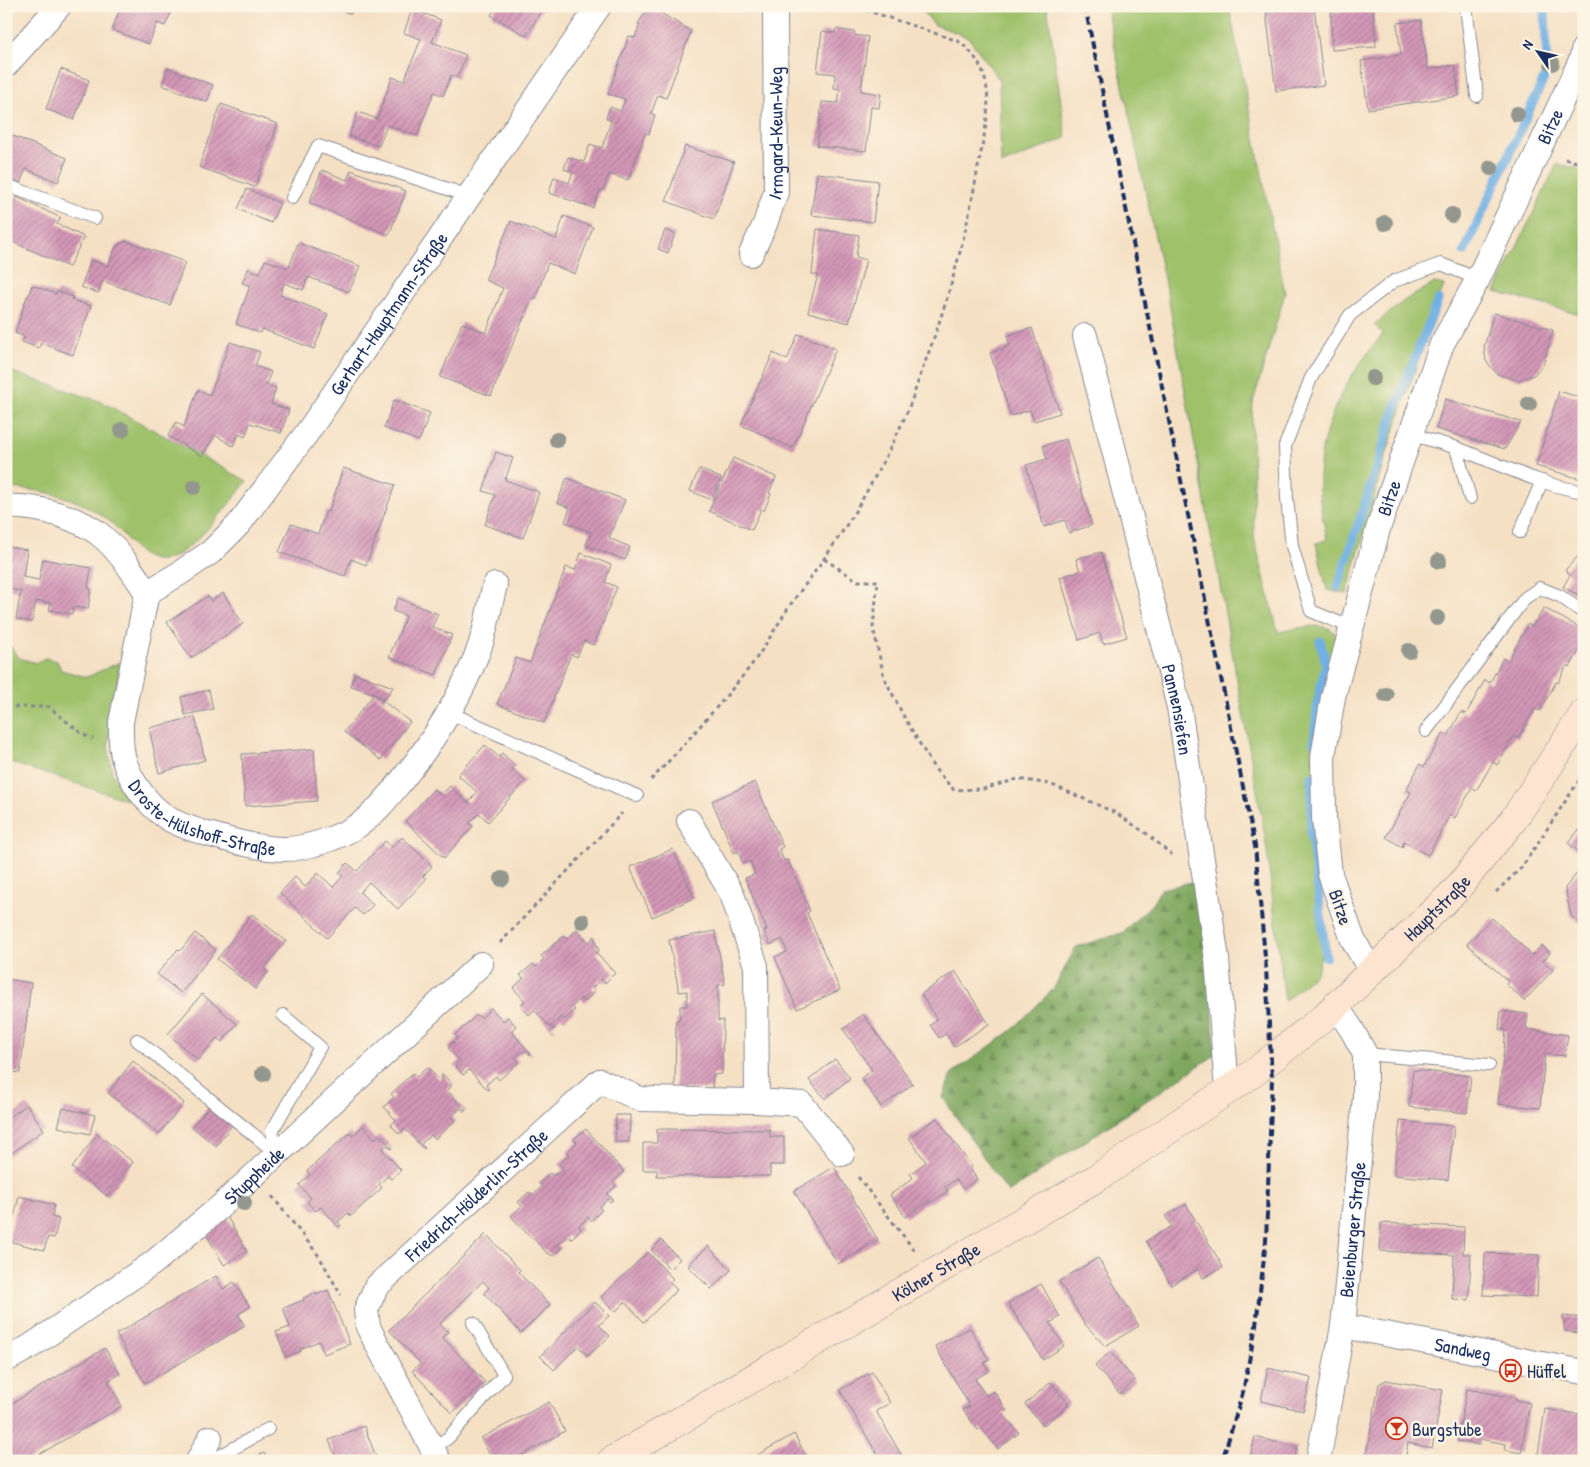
<svg xmlns="http://www.w3.org/2000/svg" width="1590" height="1467" font-family="'Patrick Hand',sans-serif">
<defs>
<pattern id="forest-firs" width="22" height="20" patternUnits="userSpaceOnUse" patternTransform="scale(1.25)"><rect width="22" height="20" fill="#7fa75e"/><path d="M5 1l3.5 6h-7zM16 11l3.5 6h-7z" fill="#678851"/></pattern>
<pattern id="building-hatch" width="6" height="6" patternUnits="userSpaceOnUse" patternTransform="scale(1.25)"><rect width="6" height="6" fill="#d497b7"/><path d="M-1 1l2-2M0 6l6-6M5 7l2-2" fill="none" stroke="#ab7c98"/></pattern>
</defs>
<rect width="100%" height="100%" fill="#fcf5e5"/>
<filter id="ink" filterUnits="userSpaceOnUse"><feTurbulence type="fractalNoise" baseFrequency=".02" numOctaves="2"/><feDisplacementMap in="SourceGraphic" scale="10" xChannelSelector="R" yChannelSelector="G"/><feConvolveMatrix kernelMatrix="1 2 1 2 8 2 1 2 1" color-interpolation-filters="sRGB"/></filter>
<filter id="wash" filterUnits="userSpaceOnUse"><feTurbulence type="fractalNoise" baseFrequency=".0096" numOctaves="4" result="noise"/><feDisplacementMap in="SourceGraphic" scale="20" xChannelSelector="R" yChannelSelector="G"/><feGaussianBlur stdDeviation="1.12" result="paint"/><feColorMatrix in="noise" values="0 0 0 0 0 0 0 0 0 0 0 0 0 0 0 0 0 1.4 0 .05"/><feComposite in="paint" operator="in"/></filter>
<g filter="url(#wash)">
<rect width="100%" height="100%" fill="#f5e0c4"/>
<g fill="#9fc16a" stroke="#5d7864">
<polygon points="918,6 1047,6 1066,138 1001,165 999,79 968,37 935,25"/>
<path d="M 1106,6 L 1229,6 L 1285,293 L 1253,402 L 1252,421 L 1254,538 L 1278,632 C 1293,630 1332,617 1337,638 L 1325,680 L 1314,741 L 1313,832 L 1324,913 L 1317,914 L 1322,951 L 1317,972 L 1285,1001 L 1265,836 L 1170,307 Z"/>
<polygon points="1557,164 1584,170 1584,315 1495,292"/>
<path d="M 1435,283 L 1444,285 L 1384,461 L 1347,594 L 1327,590 L 1316,543 L 1327,540 C 1324,522 1319,504 1319,487 C 1318,426 1345,379 1383,334 L 1374,325 L 1405,300 Z"/>
<path d="M 6,370 L 102,402 L 247,481 C 231,502 193,552 168,559 C 141,566 131,541 116,527 C 109,520 99,513 91,509 C 66,494 35,489 6,488 Z"/>
<polygon points="8,643 19,658 36,663 45,658 57,661 61,670 87,677 120,662 108,745 112,773 127,800 6,761 6,645"/>
</g>
<polygon fill="url(#forest-firs)" stroke="#4d6b5e" points="1196,881 1210,959 1215,1055 1008,1193 943,1098 951,1074 1011,1031 1054,988 1076,947 1122,933 1152,904 1161,889"/>
<g fill="none" stroke-linecap="round" stroke-linejoin="round">
<g stroke="#71b0e4" stroke-width="9">
<polyline points="1464,252 1547,72 1545,6"/>
<polyline points="1338,587 1395,409 1438,300"/>
<polyline points="1314,743 1318,701 1326,663 1320,641"/>
<polyline points="1312,776 1311,832 1326,957"/>
</g>
</g>
<g id="blocks">
<g fill="url(#building-hatch)">
<polygon points="121,6 157,6 171,13 165,26 157,23 149,44 112,30"/>
<polygon points="328,6 354,6 351,14"/>
<polygon points="497,6 544,6 526,36 491,15"/>
<polygon points="649,6 691,31 666,98 658,95 651,114 655,115 649,134 645,133 628,180 609,174 603,191 600,190 593,208 549,193 554,177 569,183 573,172 564,169 568,157 584,162 590,144 602,148 611,121 606,118 610,107 621,111 625,99 608,94 629,36 635,38 640,24 638,24"/>
<polygon points="1308,6 1314,6 1324,85 1276,91 1266,12"/>
<polygon points="1344,6 1373,6 1376,47 1332,50 1331,12 1344,11"/>
<polygon points="412,9 441,20 432,42 466,55 457,78 451,75 443,96 434,92 417,136 387,125 379,146 349,136 358,112 377,119 392,77 404,81 421,39 404,33"/>
<polygon points="1421,20 1428,69 1455,65 1459,96 1368,109 1361,61 1401,55 1397,23"/>
<polygon points="836,29 855,32 854,35 868,37 861,91 881,94 879,108 871,107 866,151 817,146 822,102 838,103 840,89 834,88 835,74 817,72 822,31 835,33"/>
<polygon points="168,68 213,85 207,102 162,85"/>
<polygon points="61,69 89,80 74,120 46,109"/>
<polygon points="221,104 278,124 255,187 199,167"/>
<polygon points="6,133 67,158 58,182 26,169 20,183 6,178"/>
<polygon points="685,146 734,162 714,219 666,201"/>
<polygon points="322,170 347,180 351,170 406,191 389,235 309,203"/>
<polygon points="817,173 878,181 873,222 811,215"/>
<polygon points="247,189 280,203 271,223 238,209"/>
<polygon points="17,197 61,218 57,224 84,237 69,267 6,239 6,210 10,212"/>
<polygon points="564,216 593,227 575,274 548,263 535,299 532,298 491,396 440,377 462,323 486,333 503,288 485,280 511,221 556,239"/>
<polygon points="817,229 859,235 856,257 866,260 849,323 808,312 818,275 812,274"/>
<polygon points="665,230 675,234 668,253 658,249"/>
<polygon points="126,241 185,262 170,305 103,281 98,293 81,287 91,260 108,266 116,246"/>
<polygon points="298,243 360,266 349,292 308,277 303,290 284,283 280,295 328,314 314,349 262,329 260,333 236,324 250,286 242,283 248,269 260,273 265,260 289,268"/>
<polygon points="32,285 56,294 57,291 73,297 72,300 91,306 73,355 41,343 39,348 22,342 25,337 15,333 27,296 28,297"/>
<polygon points="1494,313 1553,330 1543,365 1534,375 1518,380 1497,374 1486,361 1484,347"/>
<polygon points="1032,328 1060,413 1034,421 1030,410 1011,416 990,353 1010,346 1007,336"/>
<polygon points="798,334 836,349 793,448 741,425 773,353 787,360"/>
<polygon points="230,342 260,352 255,366 271,372 266,385 276,388 271,404 289,410 281,433 250,423 245,437 239,434 233,446 215,435 202,456 168,436 176,422 184,427 198,390 210,395"/>
<polygon points="1559,391 1584,399 1584,472 1581,479 1536,466"/>
<polygon points="1445,399 1521,422 1505,449 1436,429"/>
<polygon points="394,400 430,413 419,441 384,428"/>
<polygon points="1066,439 1092,525 1069,533 1065,520 1044,527 1026,465 1047,459 1043,446"/>
<polygon points="496,452 513,458 505,480 539,492 523,538 485,525 495,495 483,491"/>
<polygon points="733,458 776,477 769,493 771,494 764,511 761,509 752,530 709,511"/>
<polygon points="343,468 395,485 366,565 351,559 345,576 279,552 291,524 318,534 326,511 329,512"/>
<polygon points="699,469 721,478 712,500 690,491"/>
<polygon points="567,478 625,500 609,538 630,547 625,560 586,545 591,532 565,522 570,508 557,503"/>
<polygon points="6,546 27,550 23,577 39,580 43,559 91,568 88,588 91,589 88,609 73,607 72,614 49,610 51,603 36,601 32,622 16,619 21,591 7,589 9,580 6,579"/>
<polygon points="1584,550 1584,598 1563,587 1570,575 1565,570"/>
<polygon points="1101,552 1127,637 1103,644 1100,633 1079,640 1060,577 1080,571 1076,559"/>
<polygon points="581,553 611,565 605,582 617,587 594,645 584,641 577,657 571,654 544,723 497,704 516,658 530,663 566,567 575,570"/>
<polygon points="223,593 243,624 191,658 167,622 208,596 211,601"/>
<polygon points="398,598 438,614 432,627 452,635 436,675 389,657 406,616 393,611"/>
<polygon points="1544,608 1584,630 1584,642 1570,667 1567,665 1558,683 1556,682 1540,711 1535,709 1518,738 1514,736 1497,765 1493,762 1476,791 1472,788 1455,818 1450,815 1428,855 1404,842 1402,847 1386,837 1411,792 1406,790 1420,764 1424,767 1443,733 1448,736 1461,712 1466,714 1485,680 1490,683 1503,658 1508,661 1528,624 1533,627"/>
<polygon points="354,673 393,687 384,700 376,694 351,686"/>
<polygon points="209,690 213,709 185,715 181,697"/>
<polygon points="374,694 410,722 381,760 344,732"/>
<polygon points="195,717 205,760 159,773 149,728"/>
<polygon points="485,745 499,757 502,753 515,765 512,769 525,781 488,822 479,813 469,823 473,826 444,858 405,821 434,789 441,795 450,786 468,803 477,792 458,775"/>
<polygon points="314,749 317,801 245,806 242,754"/>
<polygon points="755,782 783,847 779,849 784,861 788,860 810,911 807,913 840,990 797,1009 775,957 787,952 782,939 770,945 764,931 767,930 745,878 755,874 750,861 743,864 738,851 734,853 712,801"/>
<polygon points="1584,824 1584,856 1568,843"/>
<polygon points="402,837 432,866 423,876 426,879 398,909 369,882 360,892 373,905 363,915 355,908 327,938 280,893 295,877 305,887 318,873 333,887 343,876 339,873 347,863 357,871 385,841 392,847"/>
<polygon points="673,849 694,898 652,917 630,867"/>
<polygon points="1584,865 1584,926 1571,916 1565,888"/>
<polygon points="252,914 286,941 264,968 268,972 255,989 217,959"/>
<polygon points="1492,918 1532,955 1542,945 1550,953 1543,961 1553,970 1524,1001 1506,984 1508,981 1467,944"/>
<polygon points="577,929 589,943 594,936 599,951 596,953 615,973 605,983 601,979 592,988 595,991 594,992 585,1002 581,998 572,1007 575,1010 564,1020 561,1017 551,1026 555,1029 553,1030 534,1010 529,1015 520,1005 525,1001 513,988 524,978 520,975 533,964 536,967 544,959 541,956 552,946 564,936 567,939"/>
<polygon points="715,931 725,984 718,985 718,1021 723,1020 722,1074 713,1075 712,1089 675,1089 676,1020 680,1020 680,1006 687,1006 687,991 679,992 669,940"/>
<polygon points="195,933 216,950 181,993 157,974 178,949 180,951"/>
<polygon points="955,971 989,1024 954,1047 946,1034 939,1038 930,1025 937,1020 921,994"/>
<polygon points="6,979 31,983 20,1073 6,1071"/>
<polygon points="202,994 237,1024 222,1042 217,1038 198,1060 168,1034"/>
<polygon points="491,1008 503,1021 508,1017 516,1026 511,1031 531,1054 530,1055 525,1050 515,1058 519,1062 499,1080 496,1076 486,1085 489,1089 488,1090 469,1070 463,1075 455,1066 460,1061 448,1048 458,1038 455,1035 477,1015 481,1018"/>
<polygon points="1501,1011 1528,1014 1526,1029 1568,1035 1565,1056 1545,1054 1540,1108 1498,1104 1506,1030 1499,1029"/>
<polygon points="863,1014 913,1084 881,1107 861,1078 872,1070 843,1029"/>
<polygon points="835,1059 850,1078 825,1099 809,1080"/>
<polygon points="133,1061 184,1103 159,1134 108,1093"/>
<polygon points="427,1067 440,1080 443,1077 441,1076 443,1074 452,1085 447,1090 466,1111 464,1112 461,1108 451,1117 455,1121 435,1139 431,1135 421,1144 425,1148 424,1149 405,1129 399,1134 391,1125 396,1120 384,1107 394,1097 391,1094 413,1073 417,1077"/>
<polygon points="1413,1070 1471,1076 1467,1113 1409,1107"/>
<polygon points="27,1105 44,1130 6,1157 6,1119"/>
<polygon points="210,1105 233,1124 216,1146 192,1127"/>
<polygon points="63,1108 95,1115 90,1134 58,1127"/>
<polygon points="616,1115 630,1115 629,1142 615,1142"/>
<polygon points="937,1118 972,1167 970,1169 977,1179 963,1189 956,1179 945,1187 948,1191 930,1203 929,1201 906,1217 890,1195 913,1178 910,1174 926,1162 909,1138"/>
<polygon points="1400,1121 1454,1126 1448,1180 1394,1175"/>
<polygon points="363,1126 375,1139 380,1135 392,1148 391,1149 387,1145 382,1149 401,1170 391,1179 388,1176 379,1184 382,1188 381,1189 351,1216 348,1213 338,1222 341,1225 339,1227 321,1207 315,1211 307,1202 311,1198 299,1185 310,1175 307,1171 338,1143 350,1133 352,1136"/>
<polygon points="586,1129 624,1172 613,1182 616,1186 607,1194 613,1200 610,1202 608,1199 599,1207 602,1210 591,1221 588,1217 579,1226 581,1229 571,1239 568,1236 558,1245 561,1248 553,1256 546,1252 532,1237 531,1238 511,1216 522,1206 518,1202 529,1192 533,1195 542,1187 539,1183 550,1173 553,1176 564,1170 559,1164 569,1155 567,1152 577,1142 574,1139"/>
<polygon points="657,1129 770,1130 770,1137 784,1137 784,1165 770,1165 770,1176 657,1176 657,1170 643,1170 643,1143 657,1143"/>
<polygon points="97,1134 133,1162 107,1196 72,1168"/>
<polygon points="834,1167 878,1240 838,1264 794,1191"/>
<polygon points="19,1196 54,1205 52,1217 59,1219 54,1238 48,1237 44,1250 8,1241"/>
<polygon points="1186,1204 1223,1267 1203,1278 1198,1269 1171,1285 1146,1241 1172,1226 1165,1216"/>
<polygon points="226,1215 247,1251 224,1265 203,1229"/>
<polygon points="1381,1223 1464,1227 1463,1254 1471,1254 1469,1300 1452,1299 1454,1255 1380,1251"/>
<polygon points="486,1234 520,1270 518,1272 550,1305 521,1333 484,1293 489,1288 483,1281 440,1324 448,1332 442,1337 485,1382 452,1413 412,1371 420,1363 389,1330"/>
<polygon points="661,1240 680,1259 670,1269 651,1250"/>
<polygon points="708,1246 731,1270 711,1289 688,1266"/>
<polygon points="648,1252 673,1279 669,1282 677,1290 644,1322 625,1302 615,1312 601,1297"/>
<polygon points="1485,1253 1539,1255 1537,1297 1483,1295"/>
<polygon points="1098,1258 1139,1326 1105,1346 1084,1323 1059,1281"/>
<polygon points="216,1276 223,1289 234,1282 250,1307 238,1314 245,1326 145,1383 116,1334"/>
<polygon points="1041,1284 1060,1317 1050,1323 1064,1346 1043,1360 1008,1303"/>
<polygon points="328,1290 350,1344 324,1354 319,1341 300,1349 301,1351 286,1357 276,1332 290,1327 283,1308 304,1300 303,1298 315,1293 316,1295"/>
<polygon points="595,1302 609,1316 599,1325 610,1336 588,1356 578,1346 554,1370 540,1356"/>
<polygon points="1563,1316 1584,1318 1584,1334 1565,1331"/>
<polygon points="970,1328 989,1360 984,1363 989,1371 975,1379 986,1396 994,1391 1007,1411 1003,1414 1019,1433 998,1449 981,1428 978,1430 963,1410 970,1406 935,1346"/>
<polygon points="105,1348 120,1374 108,1381 122,1406 28,1461 6,1461 6,1440 9,1438 6,1433 6,1407"/>
<polygon points="1110,1352 1135,1380 1120,1394 1095,1366"/>
<polygon points="1268,1368 1311,1378 1303,1411 1261,1401"/>
<polygon points="872,1372 890,1403 876,1411 903,1458 899,1461 881,1461 840,1390"/>
<polygon points="1386,1380 1443,1390 1432,1448 1408,1443 1405,1461 1365,1461 1379,1384"/>
<polygon points="1051,1382 1069,1404 1043,1426 1025,1404"/>
<polygon points="1467,1389 1516,1398 1516,1400 1530,1403 1521,1453 1505,1450 1506,1444 1480,1439 1479,1445 1457,1441"/>
<polygon points="549,1402 565,1431 512,1461 493,1461 481,1438"/>
<polygon points="1545,1409 1584,1415 1584,1461 1537,1461"/>
<polygon points="364,1426 377,1459 337,1461 329,1440"/>
<polygon points="794,1434 809,1461 747,1461"/>
<polygon points="1255,1437 1297,1447 1294,1461 1249,1461"/>
<polygon points="264,1453 269,1461 253,1461 252,1459"/>
</g>
</g>
</g>
<g filter="url(#ink)">
<use href="#blocks" fill-opacity="0" stroke="#888891" stroke-width="1"/>
<g fill="none" stroke-linecap="round" stroke-linejoin="round">
<defs>
<g id="service">
<polyline points="1466,6 1477,96"/>
<polyline points="6,185 95,218"/>
<polyline points="292,198 318,146 469,196"/>
<path d="M 1410,434 C 1426,439 1442,443 1457,448 C 1499,464 1540,485 1584,492"/>
<polyline points="1456,448 1470,498"/>
<polyline points="1520,532 1542,481"/>
<polyline points="1350,627 1311,611 1292,546 1287,498 1285,446 1311,378 1350,315 1394,281 1441,264 1478,279"/>
<polyline points="450,713 637,796"/>
<polyline points="1426,731 1525,598 1540,588 1560,596 1584,613"/>
<polyline points="137,1040 276,1153"/>
<polyline points="1365,1054 1489,1065"/>
<polyline points="276,1153 272,1131 320,1047 283,1015"/>
<polyline points="433,1448 448,1438 504,1375 473,1323"/>
<polyline points="211,1461 268,1429"/>
</g>
<g id="minor">
<polyline points="6,65 59,6"/>
<path id="s1" d="M 751,254 L 765,224 L 776,192 L 775,6"/>
<path id="s2" d="M 1085,336 L 1179,707 L 1217,959 L 1227,1091"/>
<path id="s3" d="M 6,507 C 36,505 82,518 104,538 C 121,553 134,574 147,593 L 121,722 C 121,736 120,750 125,763 C 132,783 148,805 166,817 C 177,825 195,830 208,834 C 232,841 257,848 282,849 C 303,850 342,837 360,824 C 377,812 389,796 402,780 C 433,742 459,700 477,654 C 486,633 489,607 495,585"/>
<path id="s4" d="M 147,593 L 180,573 L 211,552 L 239,524 L 309,430 L 599,6"/>
<polyline points="689,821 732,894 756,966 757,1101 802,1104 842,1154"/>
<path id="s5" d="M 1372,972 L 1353,940 L 1330,874 L 1324,819 L 1323,757 L 1333,697 L 1378,529 L 1442,344 L 1478,279 L 1581,60 L 1584,48"/>
<path id="s6" d="M 1343,1326 L 1584,1372"/>
<path id="s7" d="M 6,1360 L 31,1346 L 153,1263 L 220,1207 L 481,964"/>
<polyline points="198,1461 210,1438"/>
<path id="s8" d="M 439,1461 L 368,1327 L 366,1310 L 376,1287 L 600,1081 L 640,1099 L 757,1101"/>
<path id="s9" d="M 1318,1461 L 1343,1326 L 1365,1097 L 1365,1054 L 1352,1030 L 1336,1006"/>
</g>
<g id="secondary">
<path id="s10" d="M 611,1461 L 1100,1176 L 1255,1072 L 1323,1018 L 1456,890 L 1514,819 L 1584,713"/>
</g>
</defs>
<use href="#service" stroke="#888891" stroke-width="14"/>
<use href="#minor" stroke="#888891" stroke-width="26"/>
<use href="#secondary" stroke="#888891" stroke-width="29"/>
<g stroke="#888891" stroke-width="3" stroke-dasharray="4 4" stroke-linecap="butt">
<polyline points="1565,159 1584,164"/>
<polyline points="824,559 858,581 878,581 873,627 884,677 903,715 934,768 954,790 983,789 1018,779 1050,784 1116,813 1147,834 1172,855"/>
<polyline points="6,707 49,707 82,734 93,739"/>
<path d="M 651,780 C 684,745 716,709 746,672 C 764,650 777,624 793,601 C 803,587 814,574 823,560 C 855,515 882,467 905,417 C 911,403 916,388 921,373 C 946,308 965,242 977,173 C 985,126 1004,74 958,41 L 854,6"/>
<polyline points="1496,892 1522,867 1584,773"/>
<polyline points="500,943 622,813"/>
<polyline points="858,1177 915,1251"/>
<polyline points="272,1196 319,1256 341,1295"/>
</g>
<use href="#service" stroke="#fff" stroke-width="12"/>
<use href="#minor" stroke="#fff" stroke-width="24"/>
<use href="#secondary" stroke="#fde4d1" stroke-width="28"/>
<polyline stroke="#1b2f5e" stroke-width="4" stroke-dasharray="8 4" stroke-linecap="butt" points="1085,6 1255,846 1266,968 1272,1079 1266,1241 1256,1325 1243,1392 1222,1461"/>
</g>
<g fill="#93978e">
<circle cx="1552" cy="63" r="8"/>
<circle cx="1517" cy="114" r="8"/>
<circle cx="1491" cy="168" r="8"/>
<circle cx="1452" cy="215" r="8"/>
<circle cx="1385" cy="223" r="8"/>
<circle cx="1373" cy="378" r="8"/>
<circle cx="1529" cy="404" r="8"/>
<circle cx="122" cy="430" r="8"/>
<circle cx="557" cy="440" r="8"/>
<circle cx="194" cy="487" r="8"/>
<circle cx="1439" cy="561" r="8"/>
<circle cx="1437" cy="618" r="8"/>
<circle cx="1409" cy="651" r="8"/>
<circle cx="1386" cy="695" r="8"/>
<circle cx="502" cy="879" r="8"/>
<circle cx="582" cy="921" r="8"/>
<circle cx="263" cy="1074" r="8"/>
<circle cx="244" cy="1203" r="8"/>
</g>
</g>
<defs>
<symbol id="bus-ring" viewBox="-11 -11 22 22"><circle r="9.5" fill="#fcf5e5" stroke="#c8321e" stroke-width="1.5"/><path d="M-5-6H5V4H4V6H2V4H-2V6H-4V4H-5ZM-3.5-4V0h7V-4ZM-3.5 1.2v1.5H-2V1.2ZM2 1.2v1.5H3.5V1.2Z" fill="#c8321e"/></symbol>
<symbol id="bar-ring" viewBox="-11 -11 22 22"><circle r="9.5" fill="#fcf5e5" stroke="#c8321e" stroke-width="1.5"/><path d="M-6-5H6L.8 .8V4.5H3.5V6h-7V4.5H-.8V.8Z" fill="#c8321e"/></symbol>
</defs>
<g fill-rule="evenodd">
<use href="#bus-ring" x="1498" y="1358" width="25" height="25"/>
<use href="#bar-ring" x="1384" y="1416" width="25" height="25"/>
</g>
<g text-anchor="middle" dominant-baseline="central" stroke-width="5" stroke-linejoin="round" paint-order="stroke">
<g font-size="19" fill="#1b2f5e" stroke="#fcf5e5">
<text stroke="none"><textPath href="#s5" startOffset="898">Bitze</textPath></text>
<text stroke="none"><textPath href="#s1" startOffset="126">Irmgard-Keun-Weg</textPath></text>
<text stroke="none"><textPath href="#s4" startOffset="374">Gerhart-Hauptmann-Straße</textPath></text>
<text stroke="none"><textPath href="#s5" startOffset="492">Bitze</textPath></text>
<text stroke="none"><textPath href="#s2" startOffset="385">Pannensiefen</textPath></text>
<text stroke="none"><textPath href="#s3" startOffset="450">Droste-Hülshoff-Straße</textPath></text>
<text transform="translate(1341 907) rotate(71)">Bitze</text>
<text stroke="none"><textPath href="#s10" startOffset="998">Hauptstraße</textPath></text>
<text stroke="none"><textPath href="#s7" startOffset="310">Stuppheide</textPath></text>
<text stroke="none"><textPath href="#s8" startOffset="330">Friedrich-Hölderlin-Straße</textPath></text>
<text stroke="none"><textPath href="#s9" startOffset="234">Beienburger Straße</textPath></text>
<text stroke="none"><textPath href="#s10" startOffset="376">Kölner Straße</textPath></text>
<text stroke="none"><textPath href="#s6" startOffset="122">Sandweg</textPath></text>
</g>
<g font-size="19" fill="#1b2f5e" stroke="#fcf5e5" text-anchor="start">
<text x="1527" y="1371">Hüffel</text>
<text x="1412" y="1429">Burgstube</text>
</g>
</g>
<rect width="1590" height="1467" fill="none" stroke="#fcf5e5" stroke-width="25"/>
<g transform="translate(1538 52) rotate(304)" stroke="#fcf5e5" stroke-width="4" paint-order="stroke">
<path d="M0-4L9 19L0 12L-9 19Z" fill="#1b2f5e"/>
<text y="-8" font-size="14" font-weight="bold" text-anchor="middle" fill="#1b2f5e">N</text>
</g>
</svg>
